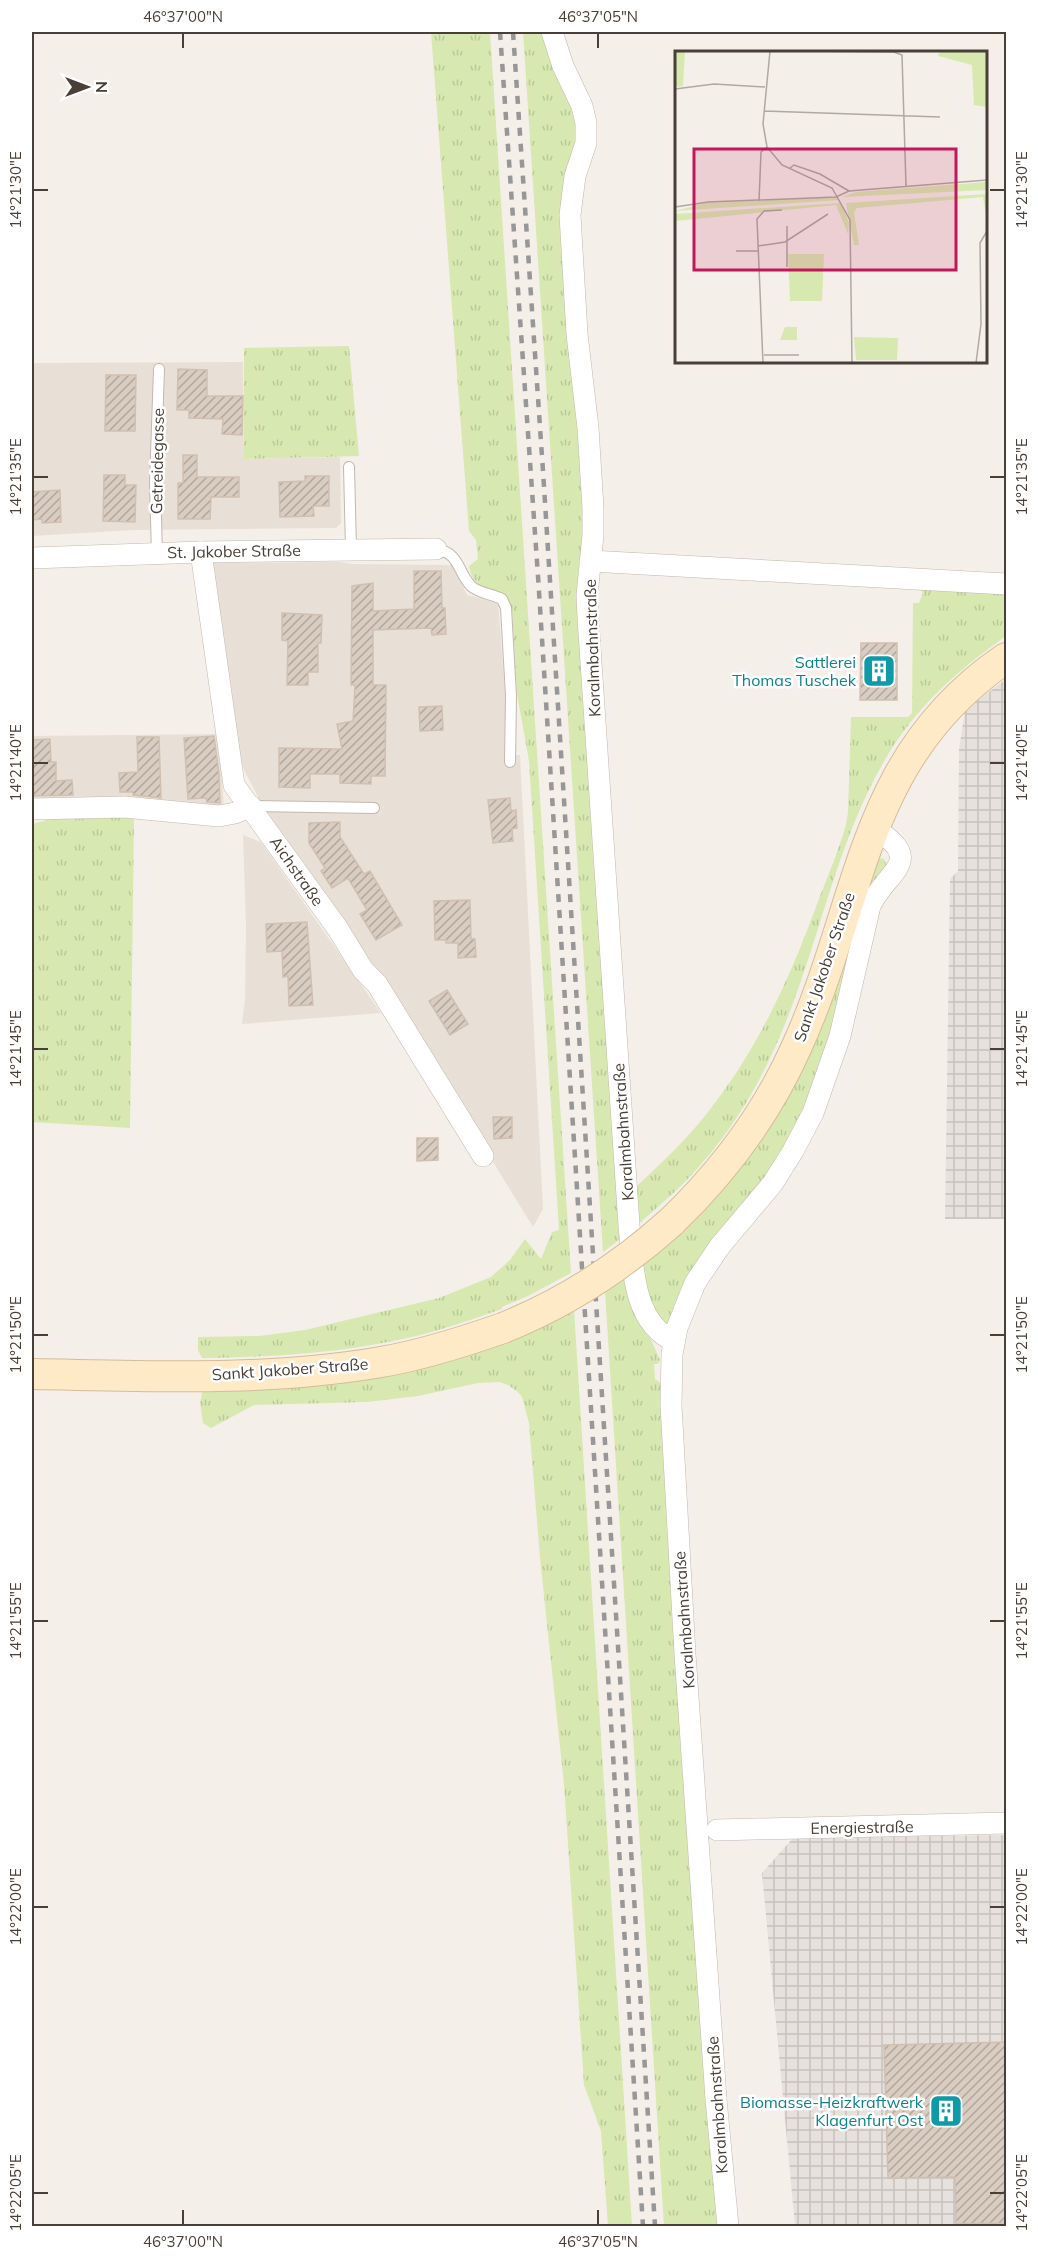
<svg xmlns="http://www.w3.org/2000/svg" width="1038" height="2258" font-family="Mulish,sans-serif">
<defs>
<pattern id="industrial-grid" width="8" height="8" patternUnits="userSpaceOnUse" patternTransform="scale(1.5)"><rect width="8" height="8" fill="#e7e1dd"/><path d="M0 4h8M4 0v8" fill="none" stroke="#c8c2be"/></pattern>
<pattern id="grass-tufts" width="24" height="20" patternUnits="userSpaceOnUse" patternTransform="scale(1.5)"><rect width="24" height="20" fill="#d7e9b1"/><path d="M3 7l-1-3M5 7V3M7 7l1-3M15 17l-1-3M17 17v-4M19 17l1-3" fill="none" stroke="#bac999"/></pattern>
<pattern id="building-hatch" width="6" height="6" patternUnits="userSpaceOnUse" patternTransform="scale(1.5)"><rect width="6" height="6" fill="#d9ccc1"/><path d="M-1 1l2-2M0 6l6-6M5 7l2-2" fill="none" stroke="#b2a79e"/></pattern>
</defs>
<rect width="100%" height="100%" fill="#f4efe8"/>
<g fill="#e8e0d6">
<polygon points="243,362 244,459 340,457 341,523 336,528 134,530 32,536 32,363"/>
<polygon points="339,562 352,564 452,565 467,595 498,602 506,706 504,755 520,755 543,1209 533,1227 391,996 269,818 245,772 237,748 209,563"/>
<polygon points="219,734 224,810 32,802 32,736"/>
<polygon points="243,835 261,842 381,1013 242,1024 245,999 246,926"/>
</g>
<g fill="url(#industrial-grid)">
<polygon points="1006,679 1006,1219 945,1219 950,879 958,871 959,749 965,710"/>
<polygon points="1006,1835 1006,2226 795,2226 762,1873 793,1838"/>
</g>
<g fill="url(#grass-tufts)">
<path d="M 431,32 L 490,32 L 571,1273 L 528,1296 L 502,1307 L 502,1309 C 465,1322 427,1335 388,1342 C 327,1354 264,1357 202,1358 L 198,1350 L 198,1337 L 259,1336 L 305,1330 L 439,1298 L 491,1277 L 510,1260 L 525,1239 L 541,1259 L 552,1232 L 559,1230 L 529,761 L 517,694 L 512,608 L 504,595 C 487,586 473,589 469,566 L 478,559 L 476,540 L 469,531 Z"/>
<polygon points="523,32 546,32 579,116 581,421 623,1237 603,1252"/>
<polygon points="349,346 359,456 244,459 244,348"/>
<path d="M 920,588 L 1006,592 L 1006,636 C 959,669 916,707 886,758 C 831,851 817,961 770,1058 C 749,1104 718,1149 682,1185 C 667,1199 651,1213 635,1227 L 635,1188 C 659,1165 684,1142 705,1116 C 757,1050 787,985 816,907 C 826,880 838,853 846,825 L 848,812 L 851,717 L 908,717 L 912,713 L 913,603 L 919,603 L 923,593 Z"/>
<polygon points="63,816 134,818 130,1128 32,1122 32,824"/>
<path d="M 877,857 L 884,859 L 887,866 L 852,969 L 806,1116 L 668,1324 C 648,1316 645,1285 639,1267 L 706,1204 Z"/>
<polygon points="627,1276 634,1301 660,1360 658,1364 654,1364 655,1379 663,1385 723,2226 664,2226 605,1291"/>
<polygon points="574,1310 632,2226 608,2226 601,2131 584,2085 564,1784 540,1558 529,1423 522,1397 518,1392 508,1385 499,1382 478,1383 418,1396 367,1402 254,1405 211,1428 203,1423 200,1403 203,1388"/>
</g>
<g fill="url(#building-hatch)" stroke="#d1c0b1" stroke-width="1.5">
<polygon points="178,369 207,370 207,396 243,396 242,435 222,434 223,419 189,418 189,410 177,410"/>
<polygon points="106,375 136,375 135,431 105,431"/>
<polygon points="183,455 197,455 197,477 239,477 239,497 211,497 210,519 178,519 178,483 183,483"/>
<polygon points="104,475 125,475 125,485 136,485 135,522 103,521"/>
<polygon points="305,476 329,476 329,506 313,506 314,516 280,517 279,482 305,481"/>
<polygon points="60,490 61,522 42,523 42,519 32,520 32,492"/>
<polygon points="414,571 441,571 442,608 445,608 446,634 432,635 431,628 373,630 373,685 386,685 385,776 371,776 371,784 340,783 340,774 310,774 310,788 279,787 279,748 342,749 337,724 353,721 355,685 351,685 352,586 373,583 373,611 414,609"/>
<polygon points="282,613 322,615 321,643 318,643 318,672 308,672 308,685 287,685 288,641 282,640"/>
<polygon points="861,643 897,643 897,700 860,700"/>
<polygon points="442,706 443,730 420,731 419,707"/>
<polygon points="214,736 219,774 220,803 207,802 206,798 188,799 184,738"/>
<polygon points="137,737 159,737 161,798 133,795 133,792 120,792 119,773 138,772"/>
<polygon points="50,739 51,762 56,762 56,781 72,780 73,795 32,796 33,740"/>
<polygon points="510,798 511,811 516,810 517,828 512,829 513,841 493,843 488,800"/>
<polygon points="340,822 340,837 364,874 370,871 402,925 376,940 360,914 367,910 348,878 332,888 321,871 325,868 309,843 309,823"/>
<polygon points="470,900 471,939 475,939 476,957 458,958 458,943 446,943 446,940 435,940 434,901"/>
<polygon points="307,922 313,1005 289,1006 288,976 283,977 282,951 267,952 266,924"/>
<polygon points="447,990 468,1024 450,1035 429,1001"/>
<polygon points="493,1117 512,1117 512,1138 494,1139"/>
<polygon points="417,1138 438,1138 438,1160 417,1161"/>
<polygon points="1006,2042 1006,2223 956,2224 955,2177 888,2178 884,2045"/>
</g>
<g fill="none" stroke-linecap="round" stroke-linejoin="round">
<defs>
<g id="service">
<polyline points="349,467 351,549"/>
<path d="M 436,549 C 460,553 457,571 471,586 C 478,593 492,594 502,599 L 506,608 L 511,696 L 510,762"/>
<polyline points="157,553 155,484 159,369"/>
<polyline points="251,806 374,808"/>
</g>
<g id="minor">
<path d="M 552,32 L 563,66 L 582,106 L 586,123 L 586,143 L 575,176 L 570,215 L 577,334 L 588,428 L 593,508 L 593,535 L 587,595 L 588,618 L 629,1225 C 633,1265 632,1322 674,1341"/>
<polyline points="201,552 234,785 338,929 363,970 377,984 483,1156"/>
<polyline points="32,558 201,552 436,549"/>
<polyline points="590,561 1006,584"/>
<polyline points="32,809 124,807 219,816 235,813 251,806"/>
<polyline points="717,1830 1006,1823"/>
<path d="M 728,2226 L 716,2099 L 685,1654 L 671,1405 L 672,1354 L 677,1328 L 695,1283 L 720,1246 L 773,1183 L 793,1151 L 813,1113 L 840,1036 L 870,906 C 886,871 928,861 873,828"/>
</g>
<g id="secondary">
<path d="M 671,1222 C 724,1171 767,1114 797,1046 C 863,901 860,757 1006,658"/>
<path d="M 32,1374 C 147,1376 266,1382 381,1362 C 423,1355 463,1342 503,1328"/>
</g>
</defs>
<use href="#service" stroke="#c3b8ae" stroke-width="12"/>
<use href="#minor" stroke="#c3b8ae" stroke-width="22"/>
<use href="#secondary" stroke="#d5bc98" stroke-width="32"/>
<use href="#service" stroke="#fff" stroke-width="10"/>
<use href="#minor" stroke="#fff" stroke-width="21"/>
<use href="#secondary" stroke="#ffeac8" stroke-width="30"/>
<g stroke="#979797" stroke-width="4.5" stroke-dasharray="8 8" stroke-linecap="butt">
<polyline points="500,32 538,576 643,2226"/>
<polyline points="513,32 543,471 655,2226"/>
</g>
<defs>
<path id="secondary-bridge" d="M 503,1328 C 565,1303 621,1267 671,1222"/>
</defs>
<use href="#secondary-bridge" stroke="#d5bc98" stroke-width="32" stroke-linecap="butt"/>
<use href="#secondary-bridge" stroke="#ffeac8" stroke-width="30"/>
</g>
<path fill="none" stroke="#483f37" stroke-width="2" d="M 183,33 L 183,48M 598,33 L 598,48M 33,190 L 48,190M 990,190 L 1005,190M 33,477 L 48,477M 990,477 L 1005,477M 33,763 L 48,763M 990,763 L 1005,763M 33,1049 L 48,1049M 990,1049 L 1005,1049M 33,1335 L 48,1335M 990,1335 L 1005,1335M 33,1621 L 48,1621M 990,1621 L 1005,1621M 33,1907 L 48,1907M 990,1907 L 1005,1907M 33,2193 L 48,2193M 990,2193 L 1005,2193M 183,2210 L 183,2225M 598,2210 L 598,2225"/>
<defs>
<symbol id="building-square" viewBox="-11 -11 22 22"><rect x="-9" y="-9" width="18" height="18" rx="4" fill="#0f9aa8" stroke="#fff"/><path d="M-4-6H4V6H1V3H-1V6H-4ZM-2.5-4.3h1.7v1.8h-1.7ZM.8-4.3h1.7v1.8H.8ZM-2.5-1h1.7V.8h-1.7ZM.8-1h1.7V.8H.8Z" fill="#fff"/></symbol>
</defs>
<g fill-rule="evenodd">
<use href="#building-square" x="860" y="652" width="38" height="38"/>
<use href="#building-square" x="927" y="2092" width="38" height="38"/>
</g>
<g text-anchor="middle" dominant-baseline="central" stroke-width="5" stroke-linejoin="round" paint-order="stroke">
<g font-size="16" fill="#483f37" stroke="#fff">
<text transform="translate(157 461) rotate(-89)">Getreidegasse</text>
<text transform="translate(234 551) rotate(-1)">St. Jakober Straße</text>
<text transform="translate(592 648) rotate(-92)">Koralmbahnstraße</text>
<text transform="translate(297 871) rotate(55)">Aichstraße</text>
<text transform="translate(824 967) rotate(-71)">Sankt Jakober Straße</text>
<text transform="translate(623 1132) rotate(-94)">Koralmbahnstraße</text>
<text transform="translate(290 1369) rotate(-4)">Sankt Jakober Straße</text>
<text transform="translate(684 1620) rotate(-94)">Koralmbahnstraße</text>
<text transform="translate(862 1827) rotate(-1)">Energiestraße</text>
<text transform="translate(717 2105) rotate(-94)">Koralmbahnstraße</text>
</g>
<g font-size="16" fill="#0d838f" stroke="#fff" text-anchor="end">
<text x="856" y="662">Sattlerei<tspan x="856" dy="18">Thomas Tuschek</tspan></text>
<text x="923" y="2102">Biomasse-Heizkraftwerk<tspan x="923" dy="18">Klagenfurt Ost</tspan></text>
</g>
</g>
<g transform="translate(675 51)">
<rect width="312" height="312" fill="#f4efe8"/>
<path d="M 312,131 L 312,139 L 167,146 L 181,141 ZM 312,143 L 312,169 L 308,146 L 182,157 L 179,161 L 184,194 L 179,194 L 171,152 ZM 162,146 L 164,149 L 0,160 L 31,152 ZM 166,152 L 174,172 L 173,183 L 161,154 L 0,170 L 0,163 ZM 113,203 L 149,203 L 147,250 L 115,250 ZM 110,276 L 122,276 L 122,289 L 105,289 ZM 179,286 L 223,287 L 222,309 L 181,309 Z" fill="#d7e9b1"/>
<path d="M 0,0 L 10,0 L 8,35 L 0,36 ZM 265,0 L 312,0 L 312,69 L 312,56 L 299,54 L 297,14 L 263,5 Z" fill="#d7e9b1"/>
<path fill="none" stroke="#afa9a1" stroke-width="1.5" d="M 95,0 L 88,73 L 92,96 L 107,114 L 157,137 L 175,169 L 177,312M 130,0 L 219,1 L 227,4 L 231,135M 0,38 L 39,33 L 90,36M 89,60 L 265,66M 115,117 L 119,114 L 145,123 L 174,140M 84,150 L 86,101 L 92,96M 0,156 L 33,151 L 161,146 L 174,140 L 312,129M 112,175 L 112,216M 83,195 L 110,191 L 153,163M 61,200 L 83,200M 89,304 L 124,304M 88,312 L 82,168 L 89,160 L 107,159M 301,312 L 306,273 L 305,192 L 312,180"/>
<path fill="#c2185b" fill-opacity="0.15" stroke="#c2185b" stroke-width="3" d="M 19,98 L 281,98 L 281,219 L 19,219 Z"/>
<rect width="312" height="312" fill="none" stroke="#483f37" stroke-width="3"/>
</g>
<rect width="1038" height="2258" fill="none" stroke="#ffffff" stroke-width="66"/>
<g transform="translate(87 87) rotate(90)" stroke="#ffffff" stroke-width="4.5" paint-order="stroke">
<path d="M0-4.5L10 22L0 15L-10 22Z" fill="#483f37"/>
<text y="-9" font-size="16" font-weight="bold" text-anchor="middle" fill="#483f37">N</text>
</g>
<rect x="33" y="33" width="972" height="2192" fill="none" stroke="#483f37" stroke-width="2"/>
<g font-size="15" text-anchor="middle" fill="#483f37">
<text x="183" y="22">46°37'00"N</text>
<text x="598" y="22">46°37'05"N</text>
<text transform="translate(16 190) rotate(-90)" y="5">14°21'30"E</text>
<text transform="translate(1022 190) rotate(-90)" y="5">14°21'30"E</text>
<text transform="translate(16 477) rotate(-90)" y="5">14°21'35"E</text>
<text transform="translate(1022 477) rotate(-90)" y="5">14°21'35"E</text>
<text transform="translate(16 763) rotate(-90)" y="5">14°21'40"E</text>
<text transform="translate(1022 763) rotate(-90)" y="5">14°21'40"E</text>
<text transform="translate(1022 1049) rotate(-90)" y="5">14°21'45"E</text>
<text transform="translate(16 1049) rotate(-90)" y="5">14°21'45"E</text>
<text transform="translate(1022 1335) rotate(-90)" y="5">14°21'50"E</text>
<text transform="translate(16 1335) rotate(-90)" y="5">14°21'50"E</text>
<text transform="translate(16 1621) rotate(-90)" y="5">14°21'55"E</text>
<text transform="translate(1022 1621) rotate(-90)" y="5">14°21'55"E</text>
<text transform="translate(16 1907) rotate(-90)" y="5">14°22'00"E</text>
<text transform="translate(1022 1907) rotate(-90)" y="5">14°22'00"E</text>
<text transform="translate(16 2193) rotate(-90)" y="5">14°22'05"E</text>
<text transform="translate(1022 2193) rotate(-90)" y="5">14°22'05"E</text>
<text x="183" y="2247">46°37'00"N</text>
<text x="598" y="2247">46°37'05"N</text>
</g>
</svg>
